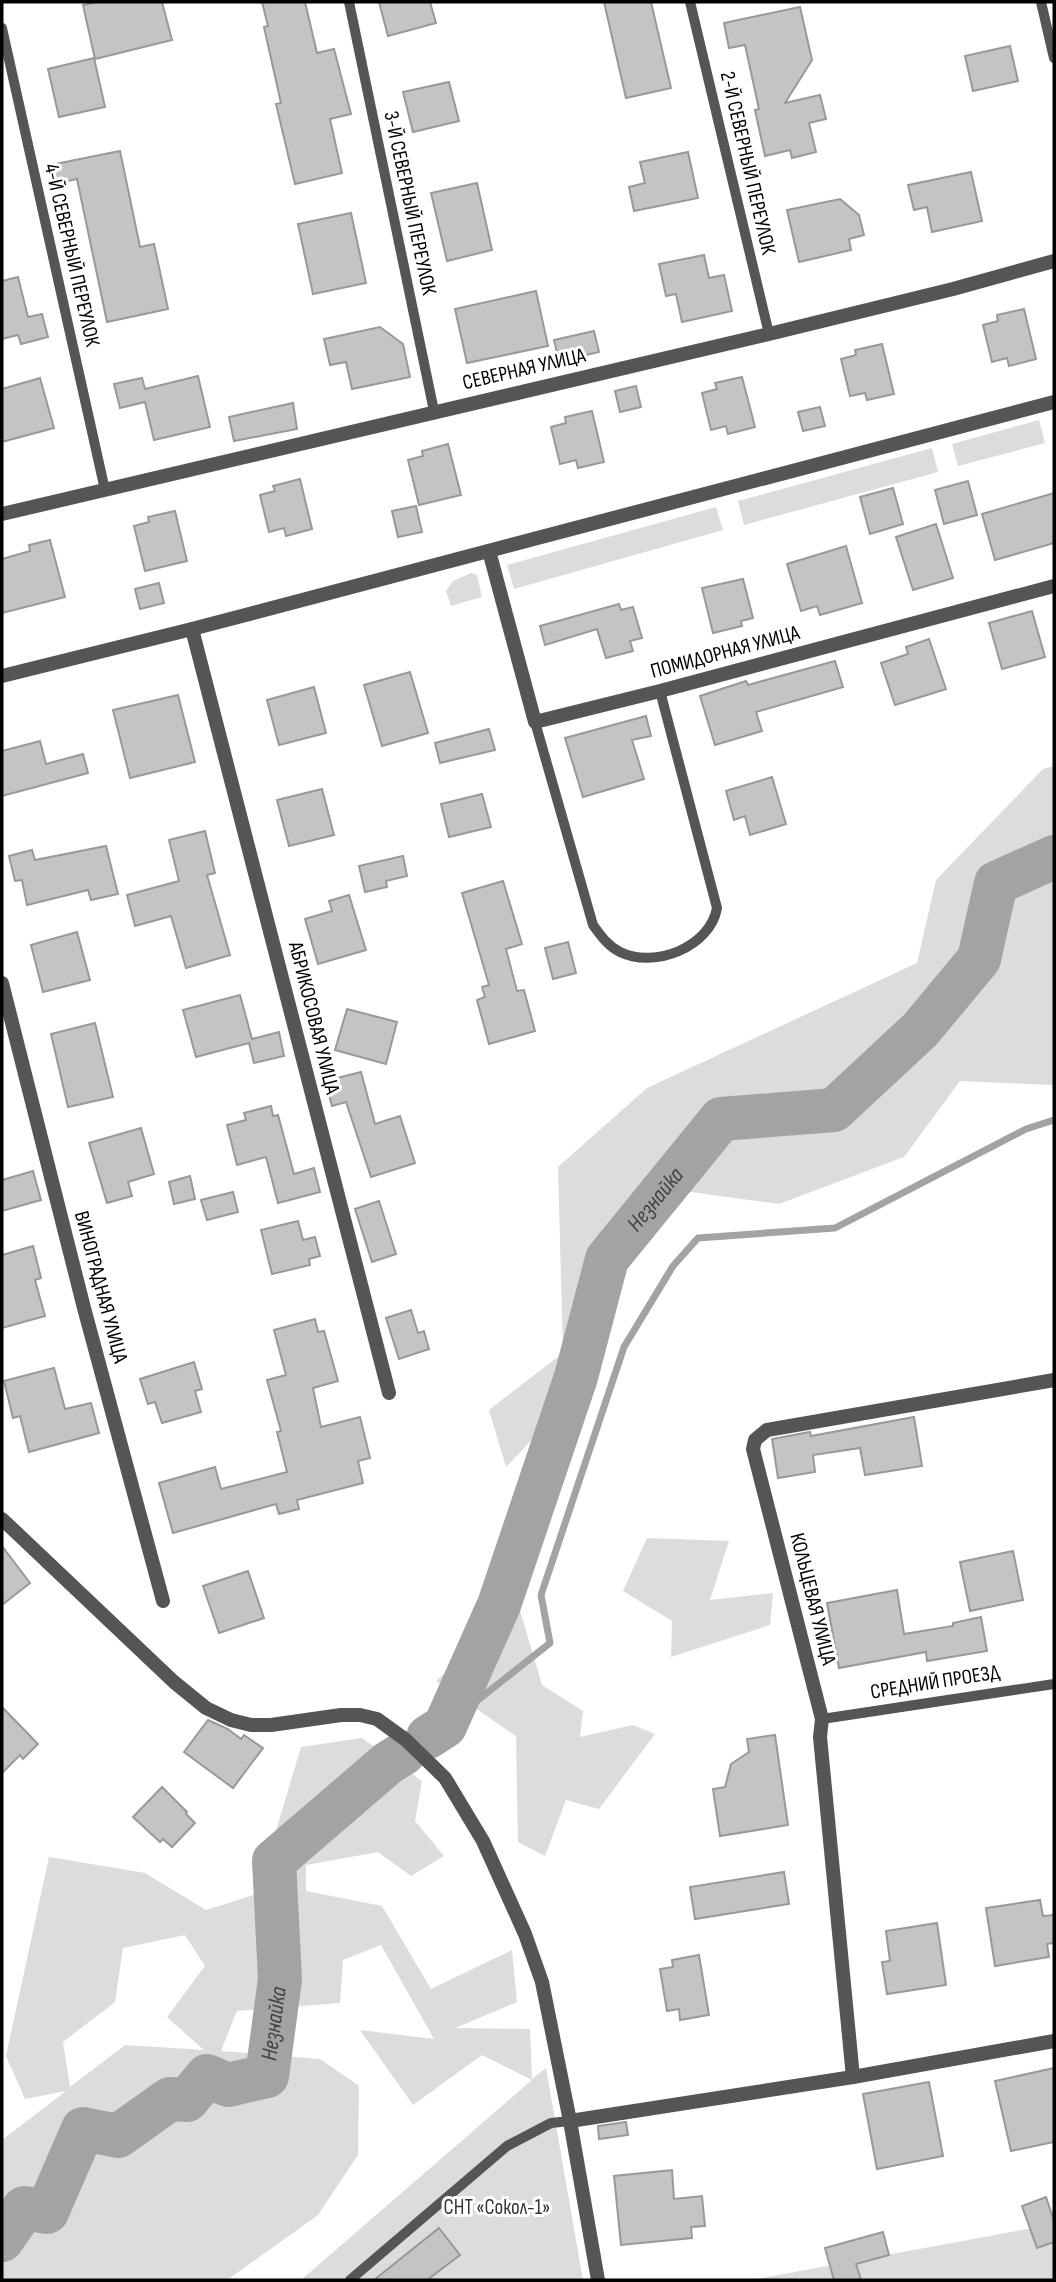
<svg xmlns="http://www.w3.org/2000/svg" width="1056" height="2282" font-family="'Sofia Sans Condensed',sans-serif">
<rect width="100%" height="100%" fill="#fff"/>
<g fill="#dcdcdc" fill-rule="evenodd">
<polygon points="1039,420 1045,443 958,466 952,444"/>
<polygon points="932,448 938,472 744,525 738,501"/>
<polygon points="716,507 723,530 514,589 507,565"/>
<polygon points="471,573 477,575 482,597 451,606 446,591 453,581"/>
<polygon points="1054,766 1054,1085 960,1081 904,1157 779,1204 639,1185 596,1373 506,1467 489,1410 563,1353 558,1167 647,1088 917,963 936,880 1043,769"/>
<polygon points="647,1538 729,1541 710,1600 773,1593 770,1625 671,1657 672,1621 623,1591"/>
<polygon points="519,1607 542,1685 583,1711 580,1737 633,1725 655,1734 599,1809 566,1800 545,1856 518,1842 516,1736 436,1681"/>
<path d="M 362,1738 L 422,1781 L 415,1821 L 444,1856 L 411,1876 L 378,1852 L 306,1865 L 306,1891 L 382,1906 L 431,1989 L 512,1950 L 517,2002 L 455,2028 L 530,2029 L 532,2079 L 546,2068 L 583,2280 L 301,2280 L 532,2080 L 482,2055 L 413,2105 L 360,2030 L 434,2039 L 381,1945 L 343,1960 L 340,2003 L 237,2011 L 221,2051 L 320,2059 L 359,2086 L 358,2155 L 318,2215 L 227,2280 L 2,2280 L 2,2140 L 66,2091 L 25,2099 L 6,2056 L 49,1857 L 145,1873 L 206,1910 L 257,1894 L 301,1747 ZM 185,1935 L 205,1966 L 167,2017 L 204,2050 L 125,2045 L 70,2087 L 63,2042 L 115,2002 L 123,1948 Z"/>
<polygon points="1054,2224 1054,2280 751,2280"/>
</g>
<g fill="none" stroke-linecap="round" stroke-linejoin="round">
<polyline stroke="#a3a3a3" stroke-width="7" points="445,1726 550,1643 541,1595 624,1347 673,1266 698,1238 835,1228 1026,1129 1054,1120"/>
<g stroke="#a3a3a3" stroke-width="44">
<path id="s1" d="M 428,1737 L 445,1726 L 499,1605 L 576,1377 L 607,1259 L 721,1119 L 834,1110 L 920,1030 L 979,959 L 996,883 L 1054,857"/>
<path id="s2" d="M 2,2240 L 24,2208 L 47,2212 L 83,2129 L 118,2136 L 170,2099 L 187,2100 L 207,2076 L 228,2085 L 267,2076 L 280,1979 L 274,1861 L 388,1763 L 404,1753"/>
</g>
</g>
<g fill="#c4c4c4" stroke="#999" stroke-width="2">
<polygon points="98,2 162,2 172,40 95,59 83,5"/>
<polygon points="262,2 305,2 317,53 334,49 351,114 330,119 342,173 295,184 276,104 281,103 264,27 268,26"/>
<polygon points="379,2 430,2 436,23 388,36"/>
<polygon points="604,2 651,2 671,88 626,98"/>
<polygon points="800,7 812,60 785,103 820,95 826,119 809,123 816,152 792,158 790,150 765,156 755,110 759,109 745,45 729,48 724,23"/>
<polygon points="1010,46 1018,81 973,91 965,56"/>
<polygon points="94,58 105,107 59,117 48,69"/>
<polygon points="449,82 459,121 413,132 403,92"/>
<polygon points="120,151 140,247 154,244 168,309 107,322 77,179 54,184 50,165"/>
<polygon points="688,152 698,198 634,211 629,187 645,183 640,162"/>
<polygon points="971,172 982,221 932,232 927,207 914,210 908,185"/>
<polygon points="477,183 492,250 447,261 431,193"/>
<polygon points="840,199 859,215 864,235 849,239 851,250 799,262 787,210"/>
<polygon points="351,213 366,283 313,294 298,224"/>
<polygon points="704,255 709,278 724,275 732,311 682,322 676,294 666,296 659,264"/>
<polygon points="18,277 28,317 42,314 48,337 21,344 18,335 2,339 2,281"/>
<polygon points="536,291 548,346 467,363 455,309"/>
<polygon points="1024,309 1036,359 1009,366 1007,358 992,362 983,325 998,321 997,315"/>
<polygon points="380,327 403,344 410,377 352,389 346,362 330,365 324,339"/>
<polygon points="594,331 599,352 559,361 554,340"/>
<polygon points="882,344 894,394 867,400 865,393 850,396 841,359 856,355 855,350"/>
<polygon points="198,376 210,427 154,440 145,402 120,408 114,384 142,378 145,389"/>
<polygon points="742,377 755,427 728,434 726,426 711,430 702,393 717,389 715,383"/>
<polygon points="40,378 54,428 2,442 2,389"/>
<polygon points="636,386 641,407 620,412 615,391"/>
<polygon points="293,403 297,429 234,441 229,417"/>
<polygon points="820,407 825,426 803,431 798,412"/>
<polygon points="592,411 604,462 578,468 576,460 560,464 551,427 566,423 565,417"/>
<polygon points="448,444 461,495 419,505 408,460 423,456 422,451"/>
<polygon points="300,479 312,529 286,536 284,528 269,532 260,495 275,491 273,486"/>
<polygon points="968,481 977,515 944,524 935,490"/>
<polygon points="893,488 903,524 870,534 860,497"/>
<polygon points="1054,493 1054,543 995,560 982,514"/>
<polygon points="416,506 422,532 398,537 392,511"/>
<polygon points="175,511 187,561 145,571 134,526 149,522 148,517"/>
<polygon points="936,524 953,578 913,590 896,537"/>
<polygon points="50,540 65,597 2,613 2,559 30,551 29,545"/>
<polygon points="846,546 862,603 820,615 817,606 801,611 787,564"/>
<polygon points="743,579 753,618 741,621 742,626 713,633 702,588"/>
<polygon points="159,583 164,603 140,609 135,589"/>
<polygon points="619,604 621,610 633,607 642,638 630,641 633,651 606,658 597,629 545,645 540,626"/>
<polygon points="1032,611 1045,657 1002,669 989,623"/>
<polygon points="929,639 946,689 895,705 881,663 908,654 906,647"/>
<polygon points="835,661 843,687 756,712 762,731 715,745 700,696 746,681 748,685"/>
<polygon points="410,672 428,733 382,746 364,685"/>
<polygon points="314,687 326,733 279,745 267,700"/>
<polygon points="178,695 195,762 130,778 113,710"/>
<polygon points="646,716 651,736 632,740 644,779 583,797 565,738"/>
<polygon points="489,729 495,750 440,763 435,743"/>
<polygon points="40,741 46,764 83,754 88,773 2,796 2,751"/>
<polygon points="772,777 786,824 750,835 745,816 734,820 726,791"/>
<polygon points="322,789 334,835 289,846 277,800"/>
<polygon points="482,794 491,827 449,837 441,804"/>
<polygon points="205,831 215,873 207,875 230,955 186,968 171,916 135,926 127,895 179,881 169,840"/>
<polygon points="106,846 118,894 91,900 88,890 27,905 22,880 15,881 9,856 32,850 35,860"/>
<polygon points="403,856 407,876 386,881 387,887 365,892 359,866"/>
<polygon points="503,881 522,944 506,949 517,991 524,990 535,1031 489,1044 477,1000 485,997 482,987 489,985 462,893"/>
<polygon points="349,895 366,950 318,964 305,919 332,911 329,901"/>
<polygon points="77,932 90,980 43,992 31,945"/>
<polygon points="568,942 576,973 553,979 545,948"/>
<polygon points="240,995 252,1039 279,1032 284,1056 254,1063 249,1043 196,1057 183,1010"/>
<polygon points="347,1009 397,1022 386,1064 335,1050"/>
<polygon points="95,1023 113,1097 68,1107 51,1034"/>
<polygon points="361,1072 375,1124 400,1116 415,1163 371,1177 346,1102 332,1106 325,1081"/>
<polygon points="271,1106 273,1116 278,1115 294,1174 314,1168 320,1192 278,1203 266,1157 237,1165 227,1125 246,1120 244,1113"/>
<polygon points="141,1128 154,1174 128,1182 132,1196 107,1203 89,1143"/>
<polygon points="33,1171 41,1200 2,1211 2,1180"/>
<polygon points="190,1176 195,1199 174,1204 169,1182"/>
<polygon points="233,1192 238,1212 207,1220 201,1200"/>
<polygon points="379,1201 396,1254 372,1262 355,1209"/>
<polygon points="298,1221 303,1240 315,1237 320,1256 309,1259 310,1265 272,1274 261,1230"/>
<polygon points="33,1246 41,1278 35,1280 45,1316 2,1328 2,1255"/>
<polygon points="411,1310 418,1333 424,1331 429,1349 399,1359 386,1318"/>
<polygon points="315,1319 318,1332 324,1331 338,1381 313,1388 321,1427 360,1417 370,1458 358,1461 363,1483 297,1500 299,1509 279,1514 276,1504 173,1533 159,1483 215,1467 221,1489 287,1472 277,1432 281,1431 267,1380 286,1375 274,1330"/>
<polygon points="194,1362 202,1389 195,1391 201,1412 162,1423 155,1402 148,1404 140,1379"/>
<polygon points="54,1368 65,1409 91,1403 99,1433 29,1452 20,1416 13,1418 4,1381"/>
<polygon points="914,1417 922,1466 865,1475 860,1448 813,1455 815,1472 778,1478 772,1439 810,1432 811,1436"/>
<polygon points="2,1546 30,1583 2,1605"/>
<polygon points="1013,1551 1023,1600 970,1611 960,1562"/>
<polygon points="248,1571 264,1618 219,1633 203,1586"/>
<polygon points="897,1590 904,1634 953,1626 953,1623 981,1617 987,1651 927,1661 926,1652 839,1668 827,1603"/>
<polygon points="2,1707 38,1744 23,1759 20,1755 2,1773"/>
<polygon points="208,1720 228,1729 241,1739 244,1735 263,1748 233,1788 184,1752"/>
<polygon points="775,1735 788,1825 720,1836 713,1789 725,1787 731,1764 749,1752 747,1739"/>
<polygon points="162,1787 187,1812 186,1814 195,1823 172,1847 163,1839 160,1842 133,1817"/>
<polygon points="784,1872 789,1904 695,1919 690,1887"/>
<polygon points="1040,1900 1043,1916 1054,1915 1054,1943 1047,1944 1049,1957 995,1966 986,1908"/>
<polygon points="937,1923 946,1985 887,1994 882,1962 890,1961 886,1931"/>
<polygon points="699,1955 709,2015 680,2020 679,2009 667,2011 660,1969 673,1967 672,1960"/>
<polygon points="1054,2068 1054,2142 1011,2151 995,2081"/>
<polygon points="929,2082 943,2156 877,2169 863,2094"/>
<polygon points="626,2122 628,2135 599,2139 598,2126"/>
<polygon points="672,2170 674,2199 702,2196 705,2226 691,2227 692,2238 621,2245 614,2176"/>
<polygon points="1046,2197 1054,2221 1054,2242 1037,2248 1022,2206"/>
<polygon points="439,2228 460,2255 427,2280 374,2280"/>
<polygon points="883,2232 889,2255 856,2264 861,2280 834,2280 825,2248"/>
</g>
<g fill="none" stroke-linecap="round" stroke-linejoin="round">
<g stroke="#555" stroke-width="10">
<polyline points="349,2 434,411"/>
<polyline points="690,2 769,334"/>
<polyline points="1041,2 1054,58"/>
<polyline points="2,28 105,490"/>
<path d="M 535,722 L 593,925 C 601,936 608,946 620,952 C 655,969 710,947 717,908 L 660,691"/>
<polyline points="822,1719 1054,1684"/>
<polyline points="350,2280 507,2146 551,2123 570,2121"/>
</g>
<g stroke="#555" stroke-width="14">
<polyline points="2,514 769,334 953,289 1054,261"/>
<polyline points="489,551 535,722 660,691 1054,586"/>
<polyline points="192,629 389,1393"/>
<polyline points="2,983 84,1308 163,1601"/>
<polyline points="2,1519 174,1682 206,1708 231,1720 251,1725 271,1725 341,1715 360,1715 377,1719 406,1740 445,1778 483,1841 525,1934 542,1982 570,2121 598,2280"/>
<polyline points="853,2077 820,1737 822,1719 753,1449 755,1440 767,1430 1054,1380"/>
<polyline points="570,2121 853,2077 1054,2041"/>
</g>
<polyline stroke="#555" stroke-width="14" points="2,676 192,629 1054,402"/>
</g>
<g text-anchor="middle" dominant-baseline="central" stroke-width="6" stroke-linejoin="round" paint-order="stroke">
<g font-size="21" fill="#000" stroke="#fff">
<text transform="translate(748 163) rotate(77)">2-Й СЕВЕРНЫЙ ПЕРЕУЛОК</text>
<text transform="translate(410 203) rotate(78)">3-Й СЕВЕРНЫЙ ПЕРЕУЛОК</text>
<text transform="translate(72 255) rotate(77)">4-Й СЕВЕРНЫЙ ПЕРЕУЛОК</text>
<text transform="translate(524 369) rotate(-13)">СЕВЕРНАЯ УЛИЦА</text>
<text transform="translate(725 652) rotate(-15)">ПОМИДОРНАЯ УЛИЦА</text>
<text transform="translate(314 1018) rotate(76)">АБРИКОСОВАЯ УЛИЦА</text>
<text transform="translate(101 1287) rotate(75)">ВИНОГРАДНАЯ УЛИЦА</text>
<text transform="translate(813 1599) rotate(76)">КОЛЬЦЕВАЯ УЛИЦА</text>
<text transform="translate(935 1682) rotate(-9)">СРЕДНИЙ ПРОЕЗД</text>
</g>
<g font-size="21" fill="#333" stroke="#fff">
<text x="497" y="2207">СНТ «Сокол-1»</text>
</g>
<g font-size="23" font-style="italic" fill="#444" stroke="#fff">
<text stroke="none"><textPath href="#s1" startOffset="592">Незнайка</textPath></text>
<text stroke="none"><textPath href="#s2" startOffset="416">Незнайка</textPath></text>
</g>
</g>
<rect width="1056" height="2282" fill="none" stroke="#000000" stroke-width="7"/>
</svg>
